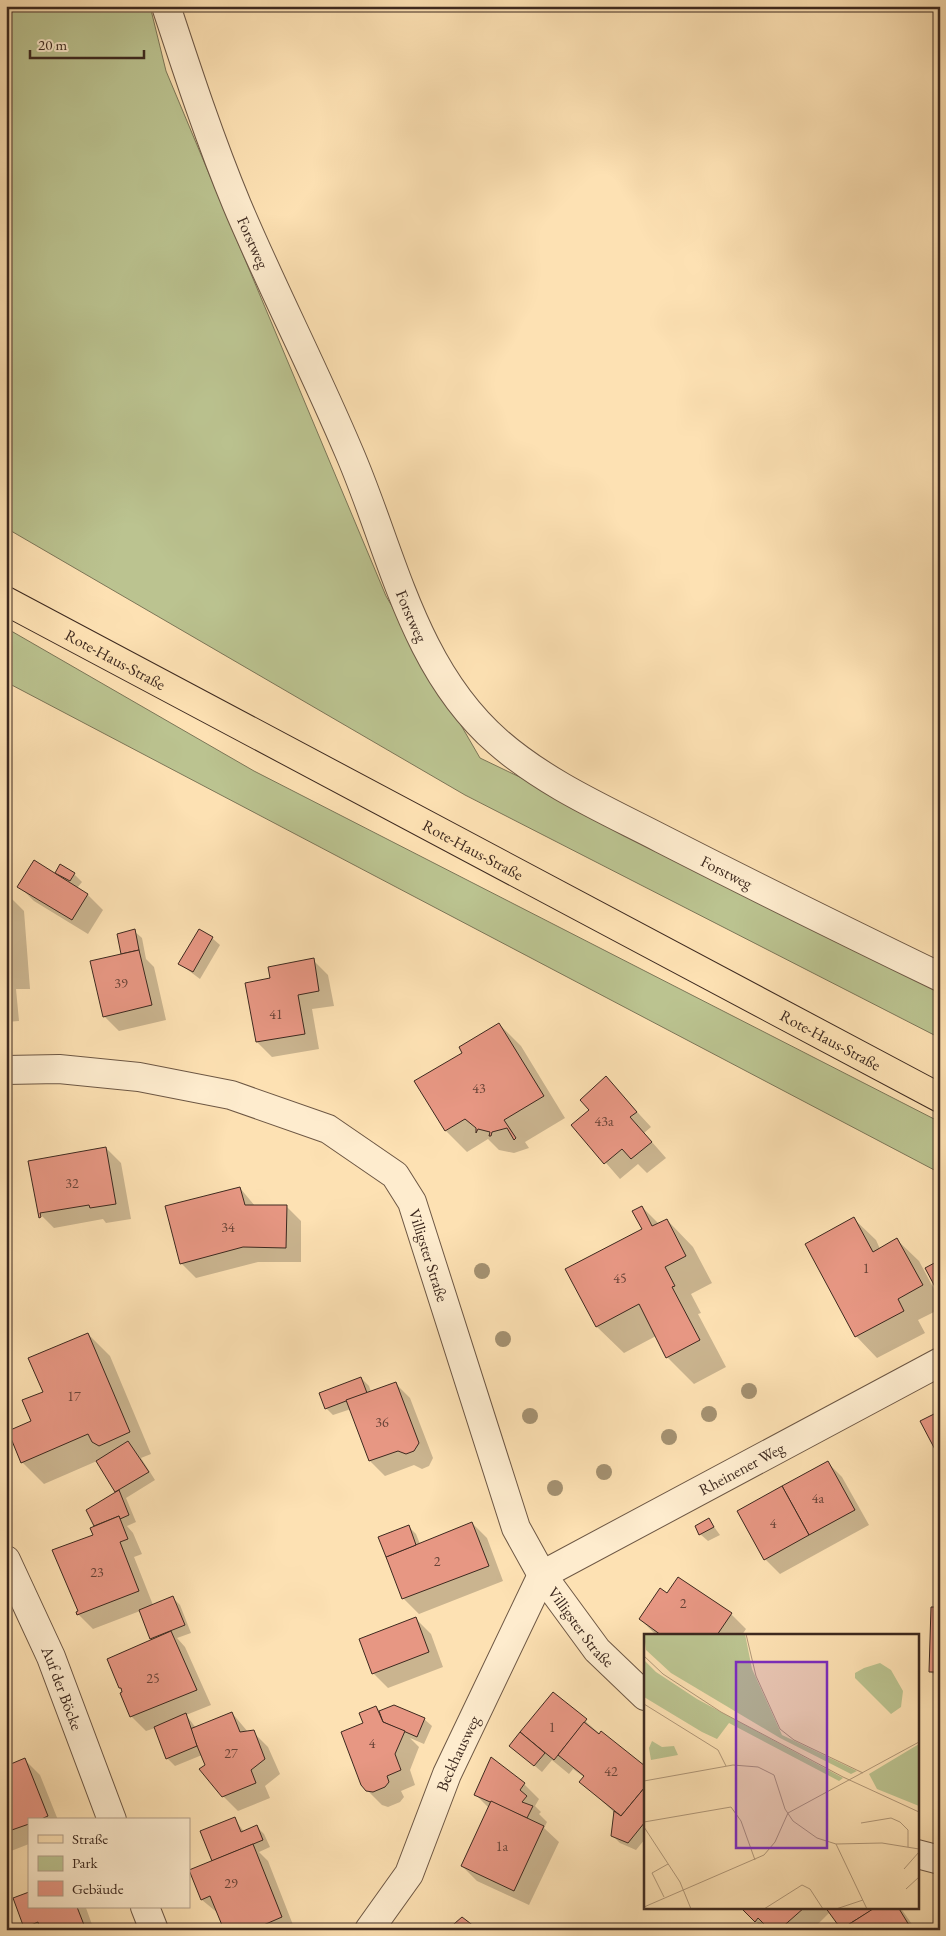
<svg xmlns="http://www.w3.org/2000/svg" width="946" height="1936" font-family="'EB Garamond',serif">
<rect width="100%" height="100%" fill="#fde1b3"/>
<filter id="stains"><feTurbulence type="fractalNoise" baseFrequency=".004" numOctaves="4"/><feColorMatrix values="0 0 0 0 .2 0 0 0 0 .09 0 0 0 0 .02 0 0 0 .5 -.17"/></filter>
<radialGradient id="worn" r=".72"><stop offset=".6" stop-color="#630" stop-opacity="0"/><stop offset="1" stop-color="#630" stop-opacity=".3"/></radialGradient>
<g fill="#bbc390" stroke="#7c7658">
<polygon points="6,6 150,6 166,71 386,596 480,758 940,979 940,1038 465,795 6,528"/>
<polygon points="6,628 254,771 940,1122 940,1173 6,682"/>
</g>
<g fill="#0003">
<polygon points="57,872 74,874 82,882 77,888 88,895 103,910 88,934 34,901 19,886 61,878"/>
<polygon points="6,893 24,911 30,989 16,989 19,1021 6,1022"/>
<polygon points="134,931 142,938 146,959 154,967 166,1020 119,1031 104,1016 124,955 123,953"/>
<polygon points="212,938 220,945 200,979 180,964"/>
<polygon points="313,960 328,975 334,1006 312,1009 319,1049 272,1057 257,1042 271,979"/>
<polygon points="499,1024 521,1046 565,1118 525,1142 529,1148 514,1153 499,1150 488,1139 467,1152 446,1131 463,1053"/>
<polygon points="606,1078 651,1127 644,1133 666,1158 647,1173 638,1164 620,1179 573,1125 591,1110"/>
<polygon points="106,1148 121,1163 131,1219 106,1223 103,1219 54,1228 39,1213"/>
<polygon points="240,1188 255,1206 286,1206 301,1221 301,1262 258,1262 196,1278 181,1263"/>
<polygon points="642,1207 659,1224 667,1220 693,1247 712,1283 691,1294 701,1313 698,1314 726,1367 694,1384 667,1357 656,1336 624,1353 597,1327 643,1230"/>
<polygon points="854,1219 876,1240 880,1249 897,1240 919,1261 940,1300 940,1309 918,1320 925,1333 877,1358 856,1336"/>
<polygon points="88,1334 110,1356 151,1454 141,1458 155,1480 126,1498 136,1522 127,1526 133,1533 142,1554 134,1557 153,1605 173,1598 180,1605 191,1633 177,1638 185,1647 211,1705 186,1715 196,1728 232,1713 248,1732 253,1732 268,1747 280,1774 265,1786 270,1798 238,1811 223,1796 202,1755 175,1766 167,1758 155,1728 146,1731 131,1716 124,1692 120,1688 153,1640 140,1611 93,1629 78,1614 95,1526 117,1492 97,1461 44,1484 22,1462 32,1422 44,1393"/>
<polygon points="361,1378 369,1386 371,1392 395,1383 410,1398 433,1458 429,1466 422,1469 414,1465 385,1476 370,1461 351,1409 333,1415 326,1408"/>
<polygon points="827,1462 842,1477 869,1525 780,1574 765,1559"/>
<polygon points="709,1520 720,1535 708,1541 700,1534"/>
<polygon points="472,1523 487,1538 503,1581 419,1614 404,1599 380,1538 408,1526 416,1534 420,1544"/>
<polygon points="667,1595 731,1614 746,1629 742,1635 656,1635 640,1619"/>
<polygon points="940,1609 940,1681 930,1671"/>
<polygon points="416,1619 431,1634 443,1667 388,1688 373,1673"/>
<polygon points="553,1693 600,1734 645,1768 645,1839 636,1850 620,1843 613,1836 615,1813 581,1782 584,1777 573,1769 569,1774 552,1760 542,1772 511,1746"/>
<polygon points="6,1701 11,1706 6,1712"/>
<polygon points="376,1707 381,1712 424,1719 432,1726 424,1744 410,1738 419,1747 410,1770 415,1785 401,1791 404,1797 400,1802 388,1807 382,1805 367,1790 364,1724"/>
<polygon points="492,1759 524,1784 539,1799 535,1806 541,1812 539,1814 547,1822 544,1828 559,1842 529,1905 477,1881 462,1866 489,1808 475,1794"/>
<polygon points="25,1760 40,1775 58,1820 29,1820 29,1844 11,1851 6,1846 6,1767"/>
<polygon points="234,1818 244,1832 257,1827 264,1834 270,1847 259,1852 268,1861 295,1930 225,1930 219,1914 202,1900 213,1861"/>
<polygon points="29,1907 88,1907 86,1908 94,1930 27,1930 25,1928"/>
<polygon points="742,1907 870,1907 873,1911 879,1907 900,1907 916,1930 843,1930 830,1912 812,1930 764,1930"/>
</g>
<g fill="#e79783" stroke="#3d291f">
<polygon points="34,860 88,894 72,920 17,887"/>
<polygon points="60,864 75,873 70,881 55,873"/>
<polygon points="135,929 139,950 121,954 117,934"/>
<polygon points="199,929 213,937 193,972 178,964"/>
<polygon points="139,950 152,1005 103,1017 90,961"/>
<polygon points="314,958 319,991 298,995 305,1034 256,1042 245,983 270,978 268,967"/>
<polygon points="499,1023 544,1096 504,1120 516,1138 514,1140 507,1128 492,1132 491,1136 489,1136 490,1132 478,1129 476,1133 476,1128 465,1119 445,1131 414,1081 462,1053 459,1047"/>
<polygon points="606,1076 637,1112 630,1117 652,1142 631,1159 622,1149 604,1164 571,1125 589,1110 580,1100"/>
<polygon points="106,1147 116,1204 90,1208 89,1205 40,1213 41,1217 39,1218 28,1161"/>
<polygon points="240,1187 245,1205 287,1205 286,1248 243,1247 180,1264 165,1206"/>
<polygon points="642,1206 652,1226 667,1219 686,1256 665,1267 675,1286 672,1287 700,1340 666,1358 639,1304 596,1327 565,1269 642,1229 632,1211"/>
<polygon points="854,1217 873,1252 897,1238 923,1285 898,1299 904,1311 855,1337 805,1244"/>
<polygon points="940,1260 940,1296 925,1268"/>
<polygon points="88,1333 130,1432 99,1446 92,1442 88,1434 21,1463 8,1431 31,1421 22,1400 43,1392 28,1358"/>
<polygon points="361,1377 367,1393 325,1409 319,1393"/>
<polygon points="396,1382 419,1443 414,1451 406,1454 398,1451 369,1461 346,1400"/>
<polygon points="940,1411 940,1459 920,1421"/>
<polygon points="128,1441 149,1472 115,1492 96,1461"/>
<polygon points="828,1461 855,1510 809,1535 782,1486"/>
<polygon points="782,1486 809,1535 764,1560 737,1511"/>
<polygon points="119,1490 129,1515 120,1519 119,1516 94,1526 86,1510"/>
<polygon points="119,1516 128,1539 120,1542 139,1591 77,1615 76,1612 78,1611 52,1550 93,1535 90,1528"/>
<polygon points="709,1518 714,1527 699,1535 695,1526"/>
<polygon points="472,1522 489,1566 402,1599 386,1557"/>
<polygon points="409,1525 416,1545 386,1557 378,1537"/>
<polygon points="678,1577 732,1613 717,1635 661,1635 639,1619 660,1588 667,1593"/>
<polygon points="173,1596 185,1625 150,1639 139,1610"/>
<polygon points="931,1607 940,1607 940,1672 929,1672"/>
<polygon points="416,1617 429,1652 372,1674 359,1639"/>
<polygon points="171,1631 197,1690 130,1717 120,1693 122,1692 121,1688 119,1688 107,1659"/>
<polygon points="553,1692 587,1719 554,1760 520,1732"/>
<polygon points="394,1705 425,1718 417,1737 383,1722 379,1711"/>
<polygon points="376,1706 383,1722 405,1731 395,1754 401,1770 387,1776 389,1782 385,1787 373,1792 366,1791 361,1785 341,1732 363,1723 359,1713"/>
<polygon points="232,1712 240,1732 254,1730 265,1759 251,1770 256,1783 222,1797 199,1769 205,1765 190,1729"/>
<polygon points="186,1713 197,1746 166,1759 154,1727"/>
<polygon points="584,1722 599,1734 601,1731 645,1766 645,1787 621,1816 579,1782 584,1776 558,1755"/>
<polygon points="520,1732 545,1753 534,1766 509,1746"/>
<polygon points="491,1757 525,1783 520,1790 527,1796 522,1802 533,1806 527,1818 474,1795"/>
<polygon points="25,1758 48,1816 39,1820 29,1820 29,1824 6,1832 6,1766"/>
<polygon points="645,1787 645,1822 628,1843 611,1836 614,1811 621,1816"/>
<polygon points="491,1801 544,1826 514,1891 461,1866"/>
<polygon points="235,1817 241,1832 257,1825 263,1840 212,1861 200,1831"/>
<polygon points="253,1844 282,1917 252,1930 224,1930 210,1896 201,1900 189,1870"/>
<polygon points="29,1892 29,1907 77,1907 86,1930 40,1930 38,1922 24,1928 13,1898"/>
<polygon points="740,1907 805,1907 779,1930 770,1930 758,1918 755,1922"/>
<polygon points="825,1907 870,1907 872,1910 841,1929"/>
<polygon points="876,1907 898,1907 912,1930 840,1930"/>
<polygon points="462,1917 479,1930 447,1930"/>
</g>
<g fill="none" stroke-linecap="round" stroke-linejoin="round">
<defs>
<g id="minor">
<path id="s1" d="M 166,6 C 188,73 210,140 237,205 C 272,288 314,369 349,452 C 392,551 412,667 498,742 C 546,784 606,810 662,839 C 754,886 847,932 940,977"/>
<path id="s2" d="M 6,1070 L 59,1069 L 139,1077 L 231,1095 L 328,1129 L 395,1175 L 412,1202 L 516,1528 L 542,1575 L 597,1650 L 645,1696"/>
<path id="s3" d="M 6,1560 L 51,1657 L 112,1820"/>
<path id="s4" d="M 542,1575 L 940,1362"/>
<polyline points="917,1854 940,1860"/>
<polyline points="145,1907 154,1930"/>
<path id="s5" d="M 369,1930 L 409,1874 L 447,1774 L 542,1575"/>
</g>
<g id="major">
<path id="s6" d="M 6,601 L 940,1098"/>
</g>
</defs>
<use href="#minor" stroke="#6d5744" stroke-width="30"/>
<use href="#major" stroke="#3d291f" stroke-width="30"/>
<use href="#minor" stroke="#feecce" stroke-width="28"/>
<use href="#major" stroke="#fde1b3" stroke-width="28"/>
</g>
<g fill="#a49171">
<circle cx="482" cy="1271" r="8"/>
<circle cx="503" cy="1339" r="8"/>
<circle cx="749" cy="1391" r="8"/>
<circle cx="709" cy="1414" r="8"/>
<circle cx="530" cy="1416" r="8"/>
<circle cx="669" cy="1437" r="8"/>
<circle cx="604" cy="1472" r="8"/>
<circle cx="555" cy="1488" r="8"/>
</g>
<g text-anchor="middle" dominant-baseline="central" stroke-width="4.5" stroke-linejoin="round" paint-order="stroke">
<g font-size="14" fill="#684438">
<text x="121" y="983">39</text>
<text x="276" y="1014">41</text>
<text x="479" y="1088">43</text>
<text x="604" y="1121">43a</text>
<text x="72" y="1183">32</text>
<text x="228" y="1227">34</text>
<text x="866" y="1268">1</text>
<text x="620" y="1278">45</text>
<text x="74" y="1396">17</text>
<text x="382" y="1422">36</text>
<text x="818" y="1498">4a</text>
<text x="773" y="1523">4</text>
<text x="437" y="1561">2</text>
<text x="97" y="1572">23</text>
<text x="683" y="1603">2</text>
<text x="153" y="1678">25</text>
<text x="552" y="1727">1</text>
<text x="372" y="1743">4</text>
<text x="231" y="1753">27</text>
<text x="611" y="1771">42</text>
<text x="502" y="1846">1a</text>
<text x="231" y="1883">29</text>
</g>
<g font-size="16" fill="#3d291f" stroke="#feecce">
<text stroke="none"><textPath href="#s1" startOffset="252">Forstweg</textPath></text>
<text stroke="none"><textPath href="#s1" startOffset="658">Forstweg</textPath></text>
<text stroke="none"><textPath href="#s6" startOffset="124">Rote-Haus-Straße</textPath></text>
<text stroke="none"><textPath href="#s6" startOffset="529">Rote-Haus-Straße</textPath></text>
<text stroke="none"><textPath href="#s1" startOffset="1076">Forstweg</textPath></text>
<text stroke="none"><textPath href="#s6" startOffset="934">Rote-Haus-Straße</textPath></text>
<text stroke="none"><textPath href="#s2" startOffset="499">Villigster Straße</textPath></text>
<text stroke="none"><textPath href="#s4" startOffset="226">Rheinener Weg</textPath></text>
<text stroke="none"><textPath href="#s2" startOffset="904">Villigster Straße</textPath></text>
<text stroke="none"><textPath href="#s3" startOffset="140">Auf der Böcke</textPath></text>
<text stroke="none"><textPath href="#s5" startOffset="199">Beckhausweg</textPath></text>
</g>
</g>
<g transform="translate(644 1634)">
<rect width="275" height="275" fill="#fde1b3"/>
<path d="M 0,0 L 101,0 L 108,35 L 138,101 L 213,137 L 207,140 L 136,104 L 27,39 L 2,16 ZM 0,26 L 12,38 L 53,65 L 199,144 L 195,147 L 85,89 L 73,105 L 58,98 L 0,63 ZM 236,29 L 247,36 L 259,57 L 257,73 L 247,80 L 211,44 L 211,39 L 220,34 ZM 8,107 L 18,113 L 30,112 L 34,121 L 7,126 L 5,114 ZM 275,110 L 275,172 L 233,155 L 225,140 Z" fill="#bbc390"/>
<path fill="none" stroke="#b09778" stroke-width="1" d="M 102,0 L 112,42 L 136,95 L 150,106 L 219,139M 0,22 L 19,40 L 77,78 L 199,143 L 275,178M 0,70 L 74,116 L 82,132M 0,147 L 89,131 L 114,133 L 130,141 L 141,175 L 149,187 L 173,204 L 192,210 L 238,209 L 275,215M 144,179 L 275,108M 0,188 L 87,173 L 97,187 L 111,226M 217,189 L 247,184 L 256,188 L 264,196 L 264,213M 0,193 L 36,248 L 47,275M 192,210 L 223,275M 260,235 L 275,218M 262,255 L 275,243M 20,263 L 8,239 L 24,230M 0,273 L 120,221 L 131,208 L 144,179M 120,275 L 158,251 L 166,255 L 179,275M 192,275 L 219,266"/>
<path fill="#7b2cbf" fill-opacity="0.15" stroke="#7b2cbf" stroke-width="2.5" d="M 92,28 L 183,28 L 183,214 L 92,214 Z"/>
<rect width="275" height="275" fill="none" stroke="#3d291f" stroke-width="2.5"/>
</g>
<rect width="946" height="1936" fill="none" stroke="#fde1b3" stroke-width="25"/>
<rect x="8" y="8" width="931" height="1921" fill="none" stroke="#3d291f" stroke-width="2.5"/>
<rect x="12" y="12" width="921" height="1911" fill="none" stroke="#3d291f"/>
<rect x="28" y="1818" width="162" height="90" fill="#feecce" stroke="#b19e88"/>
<rect x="38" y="1835" width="25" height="8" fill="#fde1b3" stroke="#b19e88"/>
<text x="72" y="1844" font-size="15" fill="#3d291f">Straße</text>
<rect x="38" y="1856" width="25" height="15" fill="#bbc390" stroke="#b19e88"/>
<text x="72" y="1868" font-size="15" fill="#3d291f">Park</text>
<rect x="38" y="1881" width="25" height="15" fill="#e79783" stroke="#b19e88"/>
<text x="72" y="1894" font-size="15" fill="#3d291f">Gebäude</text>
<path d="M30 50v8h114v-8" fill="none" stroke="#3d291f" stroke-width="2.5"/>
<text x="38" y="50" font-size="15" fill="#3d291f" stroke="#feecce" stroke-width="4" paint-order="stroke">20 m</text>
<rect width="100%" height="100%" filter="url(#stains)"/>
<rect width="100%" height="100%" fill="url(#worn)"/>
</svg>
